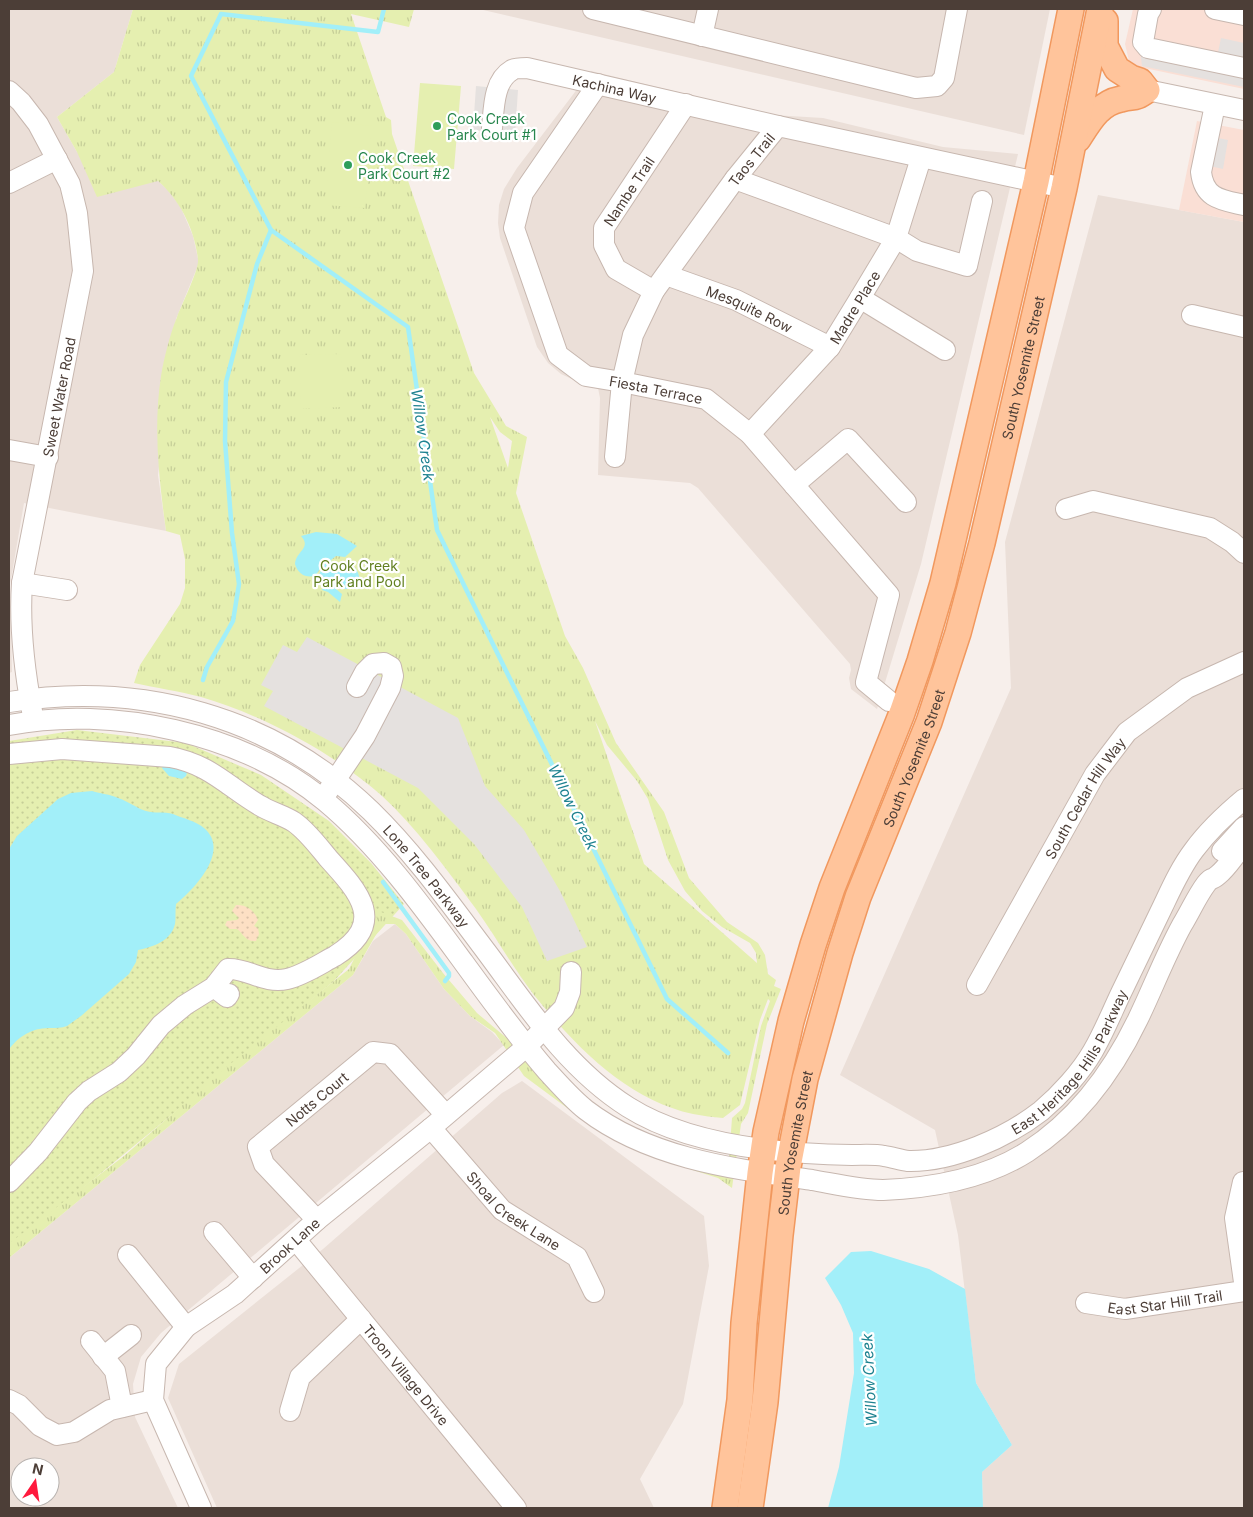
<svg xmlns="http://www.w3.org/2000/svg" width="1253" height="1517" font-family="Inter,sans-serif">
<defs>
<pattern id="grass-dots" width="8" height="8" patternUnits="userSpaceOnUse" patternTransform="scale(1.25)"><rect width="8" height="8" fill="#e5efb0"/><path d="M2 2h.1M6 6h.1" fill="none" stroke="#c6ce98" stroke-width="1.8" stroke-linecap="round"/></pattern>
<pattern id="sand-dots" width="8" height="8" patternUnits="userSpaceOnUse" patternTransform="scale(1.25)"><rect width="8" height="8" fill="#fde0c4"/><path d="M2 2h.1M6 6h.1" fill="none" stroke="#dac1a9" stroke-width="1.8" stroke-linecap="round"/></pattern>
<pattern id="park-tufts" width="24" height="20" patternUnits="userSpaceOnUse" patternTransform="scale(1.25)"><rect width="24" height="20" fill="#e5efb0"/><path d="M3 7l-1-3M5 7V3M7 7l1-3M15 17l-1-3M17 17v-4M19 17l1-3" fill="none" stroke="#c6ce98"/></pattern>
</defs>
<rect width="100%" height="100%" fill="#f7efeb"/>
<g fill="#ebdfd8" fill-rule="evenodd">
<polygon points="9,9 133,9 114,72 57,117 77,152 158,181 170,192 181,208 193,236 199,263 176,319 158,475 166,531 24,503 10,585 12,672 9,673"/>
<polygon points="479,9 1050,9 1024,135"/>
<polygon points="591,71 773,115 823,118 943,147 1018,154 921,564 877,709 851,689 849,678 851,670 850,664 698,488 690,483 598,475 600,398 598,388 594,385 576,381 561,374 548,363 537,347 500,238 498,223 499,205 504,189 517,168"/>
<polygon points="1098,195 1244,222 1244,1508 983,1508 982,1472 1012,1445 976,1383 958,1235 935,1130 840,1075 1011,688 1005,542"/>
<path d="M 395,924 L 406,934 L 444,989 L 470,1016 L 492,1032 L 504,1045 L 161,1333 L 141,1357 L 133,1384 L 135,1417 L 178,1508 L 9,1508 L 9,1258 L 353,975 L 373,941 ZM 20,1467 L 50,1467 L 50,1497 L 20,1497 Z"/>
<polygon points="522,1081 704,1216 709,1266 683,1404 640,1479 654,1508 217,1508 168,1398 179,1364 323,1249 502,1093"/>
</g>
<g fill="#fadfd5">
<polygon points="1133,9 1244,9 1244,89 1130,65 1125,44"/>
<polygon points="1197,121 1244,130 1244,222 1179,210"/>
</g>
<polygon fill="url(#grass-dots)" points="77,730 186,743 261,775 329,821 371,863 404,904 334,981 9,1249 9,741"/>
<path fill="url(#sand-dots)" d="M 236,905 C 246,904 255,911 258,920 L 254,926 L 258,928 L 259,934 L 256,941 C 245,942 244,934 237,929 L 230,929 L 225,925 L 227,921 L 237,920 L 239,918 L 232,911 Z"/>
<path fill="url(#park-tufts)" fill-rule="evenodd" d="M 133,9 L 414,9 L 409,27 L 351,14 L 386,117 L 391,120 L 392,134 L 474,373 L 506,426 L 527,437 L 516,493 L 565,636 L 583,668 L 616,743 L 664,812 L 689,878 L 727,922 L 758,943 L 765,955 L 768,974 L 776,980 L 774,986 L 781,989 L 767,1024 L 748,1113 L 741,1124 L 732,1188 L 718,1178 L 661,1160 L 601,1133 L 524,1076 L 495,1033 L 470,1016 L 444,989 L 406,934 L 395,924 L 382,924 L 353,975 L 9,1258 L 9,1244 L 11,1242 L 124,1156 L 224,1069 L 349,969 L 372,923 L 381,912 L 402,920 L 443,973 L 477,1013 L 509,1040 L 535,1073 L 567,1100 L 728,1173 L 732,1118 L 742,1109 L 745,1103 L 761,1026 L 770,1001 L 768,999 L 760,1020 L 740,1105 L 723,1118 C 713,1117 703,1116 693,1114 C 627,1100 575,1046 534,995 C 513,968 496,937 476,909 C 448,871 416,827 381,795 C 333,753 263,715 201,697 C 179,691 156,688 134,683 L 140,665 L 180,604 L 185,588 L 185,559 L 180,535 L 166,531 C 159,480 153,428 161,376 C 164,358 170,334 177,317 C 181,306 199,270 198,260 C 195,230 180,200 158,181 L 97,197 L 77,152 L 57,117 L 114,72 ZM 490,417 L 500,432 L 512,441 L 508,468 ZM 595,721 L 607,745 L 637,781 L 648,799 L 668,860 L 685,891 L 702,911 L 722,927 L 750,943 L 756,953 L 757,963 L 644,864 Z"/>
<g fill="#e5efb0">
<polygon points="420,83 461,86 454,169 413,166"/>
<polygon points="332,122 372,126 365,208 325,205"/>
<polygon points="341,354 344,407 301,409 299,355"/>
</g>
<g fill="#e5e1df">
<polygon points="1221,38 1244,43 1244,87 1142,66 1139,41 1217,57"/>
<polygon points="476,86 518,90 515,134 473,130"/>
<polygon points="1203,135 1228,140 1223,169 1197,163"/>
<polygon points="307,637 458,718 485,786 524,830 560,891 587,947 547,961 522,907 474,844 418,788 264,706 273,691 261,685 283,645 297,652"/>
</g>
<g fill="#a2eff9">
<path d="M 316,532 L 337,534 L 357,546 L 345,557 L 336,556 L 331,560 L 332,564 L 335,567 L 345,566 L 346,562 C 359,568 360,575 360,589 L 344,589 L 337,587 L 336,589 L 342,594 L 340,602 L 328,592 L 322,590 L 323,587 L 329,588 L 332,583 L 324,586 L 321,584 L 317,578 L 323,567 L 324,556 L 322,566 L 315,576 C 305,578 298,574 295,564 C 296,551 312,548 301,536 Z"/>
<polygon points="163,764 188,769 186,776 182,779 169,776 162,768"/>
<path d="M 92,791 C 101,794 110,794 118,798 C 128,801 136,808 146,811 C 155,814 164,811 173,814 C 182,818 196,821 204,828 C 231,851 194,889 176,904 C 175,911 176,918 175,924 C 171,941 153,947 138,950 L 136,962 L 129,974 L 81,1016 L 67,1026 C 61,1028 57,1028 51,1028 C 33,1027 19,1036 9,1049 L 9,849 L 17,836 L 58,799 L 71,793 Z"/>
<polygon points="871,1251 929,1269 965,1289 976,1383 1012,1445 982,1472 983,1508 828,1508 839,1467 854,1373 853,1333 841,1305 825,1278 851,1252"/>
</g>
<g fill="none" stroke-linecap="round" stroke-linejoin="round">
<g stroke="#a2eff9" stroke-width="4.5">
<polyline points="384,9 378,32 221,14 191,76 271,230 408,327 437,530 667,999 728,1053"/>
<polyline points="203,680 207,667 233,621 239,584 232,533 225,441 226,382 257,264 271,230"/>
<polyline points="383,882 449,973 449,976 445,981"/>
</g>
<defs>
<g id="minor">
<polyline points="593,9 916,88 937,86 944,78 957,9"/>
<polyline points="1151,9 1148,14 1143,42 1148,48 1244,68"/>
<polyline points="1215,9 1244,15"/>
<polyline points="702,36 708,9"/>
<path id="s1" d="M 598,84 L 523,193 L 514,228 L 558,355 L 586,376 L 622,382 L 706,399 L 750,434 L 889,595 L 866,682 L 889,701"/>
<polyline points="1147,90 1244,110"/>
<path d="M 9,91 L 21,102 L 38,124 L 70,184 L 77,213 L 83,271 L 22,583 C 19,627 24,668 32,711"/>
<path d="M 1215,105 L 1201,172 C 1204,199 1222,200 1244,205"/>
<path id="s2" d="M 492,128 C 494,109 493,81 512,70 C 515,68 522,68 527,68 L 778,126"/>
<polyline points="735,179 896,238 917,251 967,266 982,201"/>
<polyline points="9,183 57,159"/>
<path id="s3" d="M 666,275 L 736,300 L 830,347"/>
<path id="s4" d="M 654,291 L 616,269 L 604,245 L 604,228 L 686,104"/>
<polyline points="860,298 945,350"/>
<polyline points="1192,315 1244,327"/>
<path id="s5" d="M 750,434 L 830,347 L 860,298 L 896,238 L 921,158"/>
<polyline points="9,450 48,457"/>
<path id="s6" d="M 615,457 L 622,382 L 633,335 L 654,291 L 735,179 L 778,126 L 1064,188"/>
<polyline points="794,485 848,439 906,502"/>
<polyline points="1066,509 1093,501 1210,528 1232,542 1244,553"/>
<polyline points="22,583 67,590"/>
<path id="s7" d="M 9,702 C 142,681 273,716 371,811 C 415,854 451,905 488,954 C 529,1009 568,1069 628,1107 C 688,1145 782,1154 852,1155 C 863,1155 874,1154 884,1156 C 892,1157 900,1160 908,1161 C 952,1162 1006,1138 1041,1111 C 1060,1095 1081,1072 1093,1051 C 1104,1032 1112,1012 1121,993 C 1135,964 1149,935 1163,906 C 1172,887 1181,867 1194,850 C 1208,831 1226,814 1244,799"/>
<path d="M 9,725 C 111,705 243,733 325,801 C 379,846 423,907 464,963 C 491,1000 517,1036 547,1071 C 559,1084 572,1099 586,1110 C 650,1159 735,1169 812,1180 C 835,1184 860,1190 883,1190 C 932,1188 986,1178 1027,1152 C 1077,1120 1113,1071 1138,1019 C 1153,988 1165,956 1182,925 C 1190,912 1197,896 1206,884 C 1213,875 1210,882 1218,875 C 1228,867 1235,854 1244,845"/>
<path d="M 9,754 L 62,749 L 170,757 C 209,764 227,786 259,805 C 270,812 283,815 294,822 C 307,831 318,846 328,858 C 359,892 388,923 335,956 C 320,964 304,975 287,979 C 264,984 248,968 228,969 L 214,987 L 185,1005 L 161,1025 L 136,1056 L 119,1072 L 89,1091 L 77,1102 L 38,1152 L 9,1182"/>
<polyline points="328,791 365,736 390,688 393,676 391,667 384,663 373,664 365,672 357,687"/>
<polyline points="1222,851 1244,827"/>
<path id="s8" d="M 977,985 L 1095,774 L 1127,732 L 1187,688 L 1244,662"/>
<polyline points="214,987 227,997 229,994"/>
<path id="s9" d="M 431,1128 L 502,1210 L 577,1257 L 594,1292"/>
<polyline points="1243,1182 1235,1218 1244,1282"/>
<path id="s10" d="M 317,1220 L 264,1164 L 258,1147 L 373,1052 L 390,1054 L 445,1114"/>
<polyline points="214,1232 253,1278"/>
<path id="s11" d="M 296,1240 L 516,1508"/>
<polyline points="128,1255 186,1327"/>
<path id="s12" d="M 1086,1303 L 1125,1309 L 1244,1291"/>
<polyline points="91,1341 115,1371 122,1407"/>
<polyline points="103,1357 131,1335"/>
<polyline points="9,1400 19,1405 40,1426 57,1435 74,1432 110,1410 153,1400"/>
<polyline points="290,1411 300,1377 361,1319"/>
<path id="s13" d="M 201,1508 L 153,1400 L 156,1364 L 186,1327 L 235,1294 L 317,1220 L 431,1128 L 526,1047 L 564,1008 L 570,992 L 571,972"/>
</g>
<g id="major">
<path d="M 1078,139 C 1089,122 1099,103 1121,99 C 1135,95 1133,100 1147,90 L 1140,81 L 1131,78 L 1117,69 L 1105,46 L 1105,21"/>
<polyline points="725,1508 740,1400 744,1323 760,1173 766,1132 791,1021 813,945 832,888 902,713 920,661 943,583 1036,182 1071,9"/>
<path id="s14" d="M 750,1508 L 765,1402 L 780,1235 L 788,1167 L 805,1079 L 840,953 L 858,897 L 929,722 L 958,633 L 982,543 L 1064,188 L 1100,9"/>
</g>
</defs>
<use href="#minor" stroke="#c7b7af" stroke-width="22"/>
<use href="#major" stroke="#f1985e" stroke-width="28"/>
<use href="#minor" stroke="#fff" stroke-width="20"/>
<use href="#major" stroke="#ffc49b" stroke-width="25"/>
</g>
<g fill="#2e9e5b" stroke="#fff" stroke-width="2">
<circle cx="437" cy="126" r="5"/>
<circle cx="348" cy="165" r="5"/>
</g>
<g text-anchor="middle" dominant-baseline="central" stroke-width="4.5" stroke-linejoin="round" paint-order="stroke">
<g font-size="14" fill="#4c3e37" stroke="#fff">
<text stroke="none"><textPath href="#s2" startOffset="169">Kachina Way</textPath></text>
<text stroke="none"><textPath href="#s6" startOffset="336">Taos Trail</textPath></text>
<text stroke="none"><textPath href="#s4" startOffset="132">Nambe Trail</textPath></text>
<text stroke="none"><textPath href="#s5" startOffset="165">Madre Place</textPath></text>
<text stroke="none"><textPath href="#s3" startOffset="90">Mesquite Row</textPath></text>
<text stroke="none"><textPath href="#s14" startOffset="1178">South Yosemite Street</textPath></text>
<text stroke="none"><textPath href="#s1" startOffset="409">Fiesta Terrace</textPath></text>
<text transform="translate(59 397) rotate(-79)">Sweet Water Road</text>
<text stroke="none"><textPath href="#s14" startOffset="772">South Yosemite Street</textPath></text>
<text stroke="none"><textPath href="#s8" startOffset="216">South Cedar Hill Way</textPath></text>
<text stroke="none"><textPath href="#s7" startOffset="478">Lone Tree Parkway</textPath></text>
<text stroke="none"><textPath href="#s7" startOffset="1275">East Heritage Hills Parkway</textPath></text>
<text stroke="none"><textPath href="#s10" startOffset="171">Notts Court</textPath></text>
<text stroke="none"><textPath href="#s14" startOffset="368">South Yosemite Street</textPath></text>
<text stroke="none"><textPath href="#s9" startOffset="118">Shoal Creek Lane</textPath></text>
<text stroke="none"><textPath href="#s13" startOffset="334">Brook Lane</textPath></text>
<text stroke="none"><textPath href="#s12" startOffset="80">East Star Hill Trail</textPath></text>
<text stroke="none"><textPath href="#s11" startOffset="174">Troon Village Drive</textPath></text>
</g>
<g font-size="14" fill="#27864d" stroke="#fff" text-anchor="start">
<text x="447" y="118">Cook Creek<tspan x="447" dy="16">Park Court #1</tspan></text>
<text x="358" y="157">Cook Creek<tspan x="358" dy="16">Park Court #2</tspan></text>
</g>
<g font-size="14" fill="#628021" stroke="#fff">
<text x="359" y="565">Cook Creek<tspan x="359" dy="16">Park and Pool</tspan></text>
</g>
<g font-size="15" font-style="italic" fill="#1d8290" stroke="#fff">
<text transform="translate(423 435) rotate(82)">Willow Creek</text>
<text transform="translate(573 807) rotate(64)">Willow Creek</text>
<text transform="translate(869 1380) rotate(-93)">Willow Creek</text>
</g>
</g>
<rect width="1253" height="1517" fill="none" stroke="#4c3e37" stroke-width="20"/>
<g transform="translate(35 1482) rotate(13)"><circle r="24" fill="#ffffff" stroke="#b7b2af"/>
<path d="M0-4L9 19L0 12L-9 19Z" fill="#ff193d"/>
<text y="-8" font-size="14" font-weight="bold" text-anchor="middle" fill="#4c3e37">N</text>
</g>
</svg>
